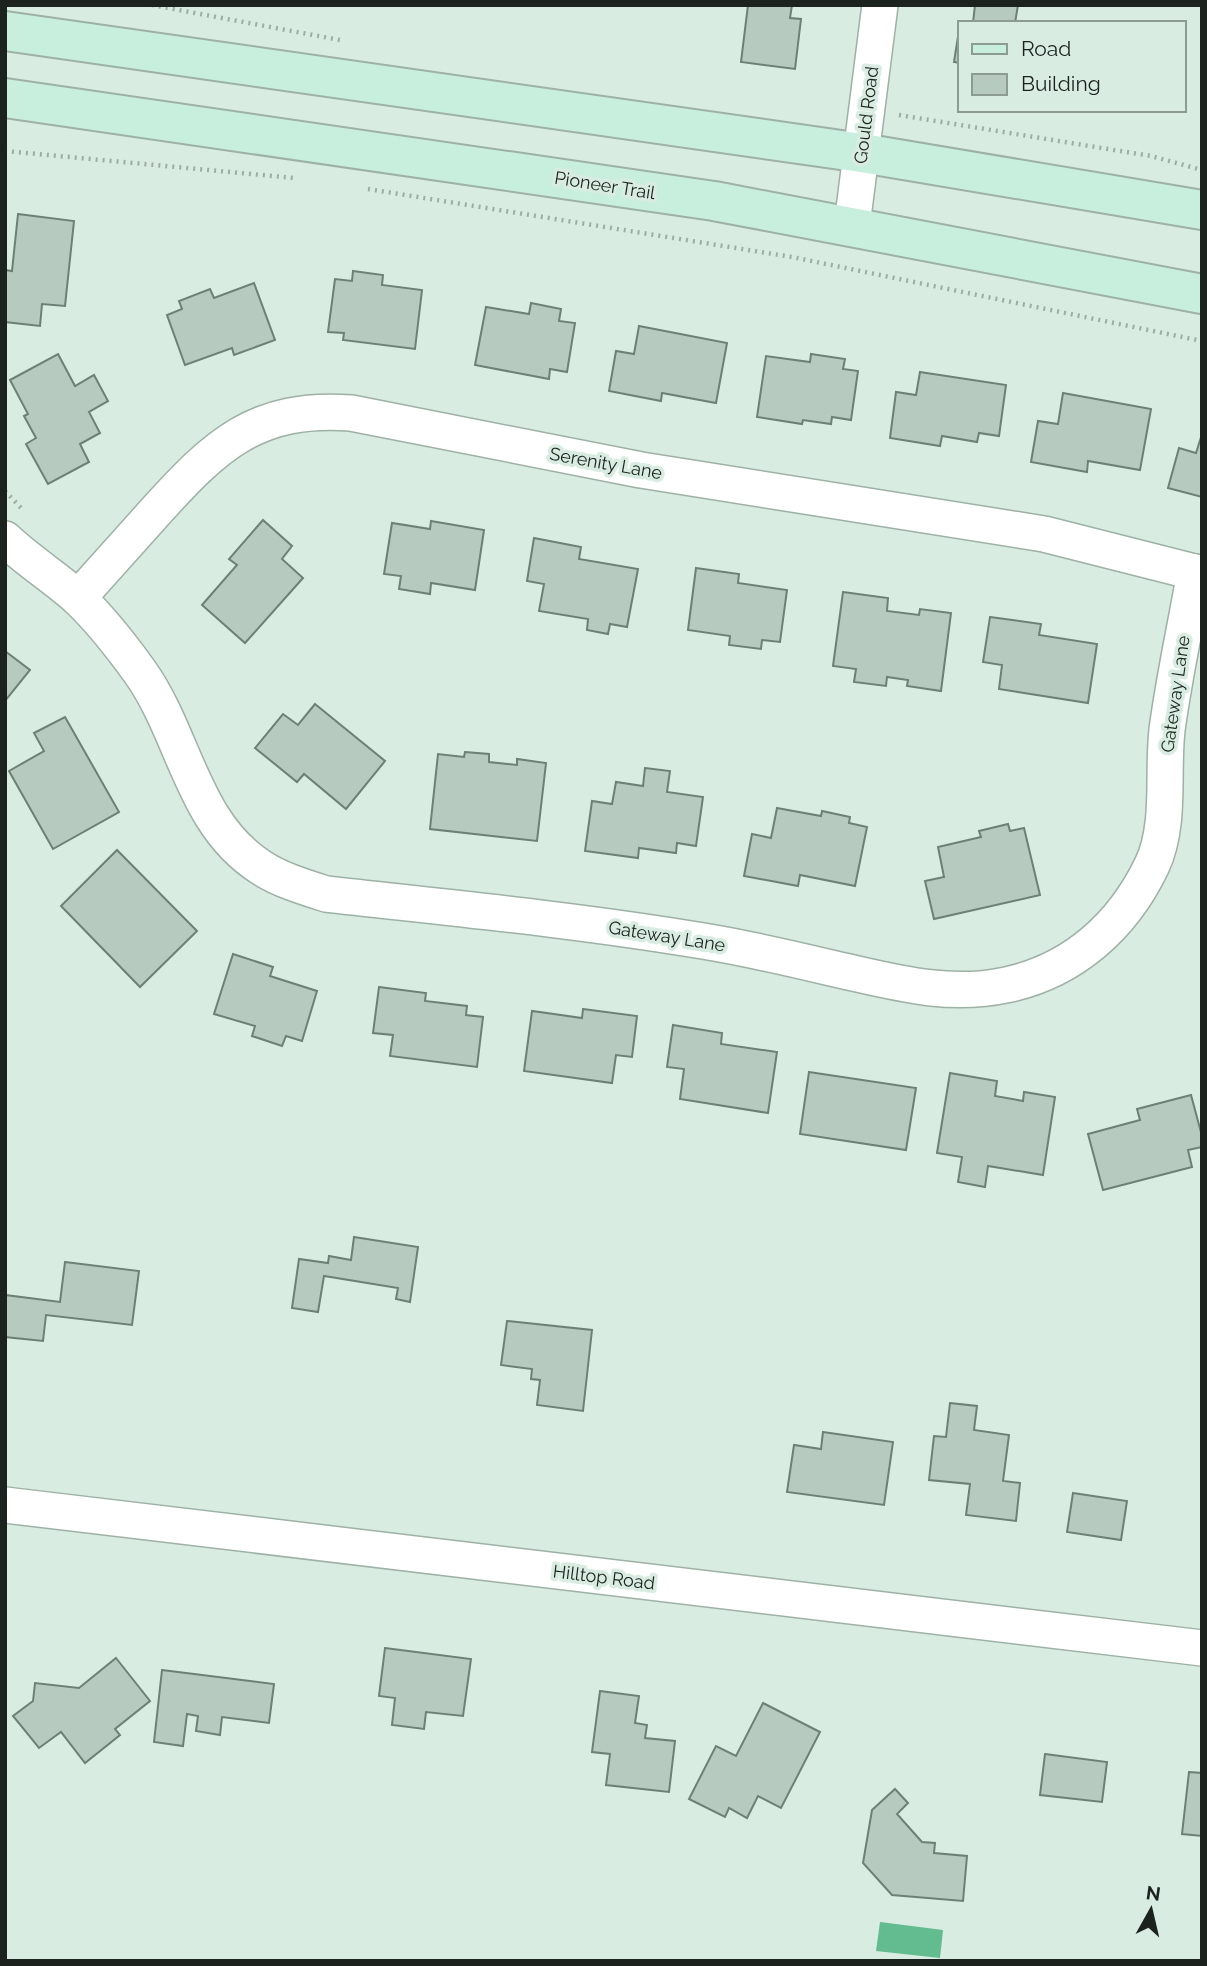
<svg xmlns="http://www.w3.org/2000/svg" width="1207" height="1966" font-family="Raleway,sans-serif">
<rect width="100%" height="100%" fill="#d8ece1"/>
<polygon fill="#63bb90" points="880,1922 943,1930 940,1958 876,1951"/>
<g fill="#b6cabf" stroke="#6e8076" stroke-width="2">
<polygon points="748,5 792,5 790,18 801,19 795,69 741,62"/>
<polygon points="975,5 1018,5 1015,23 973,23"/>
<polygon points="959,30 960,30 960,63 954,62"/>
<polygon points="18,214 74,221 65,306 42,304 40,326 5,322 5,270 12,271"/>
<polygon points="353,271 383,275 382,285 422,290 415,349 343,340 344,333 328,332 335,279 352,281"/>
<polygon points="254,283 275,340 234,355 232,348 185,365 167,315 182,309 179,301 210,289 214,298"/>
<polygon points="531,303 561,309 559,321 575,323 567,372 550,369 549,379 475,365 486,307 529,314"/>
<polygon points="639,326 727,343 716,403 662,393 661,401 609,391 616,351 634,354"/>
<polygon points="58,354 75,386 94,375 108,401 89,412 100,433 80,444 89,462 48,484 26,444 36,438 24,416 28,414 10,380"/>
<polygon points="811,354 845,359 843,369 858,371 851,420 832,417 831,424 803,420 802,424 757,417 766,356 810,362"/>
<polygon points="920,372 1006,385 999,436 979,433 977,442 942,436 940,446 890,438 896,392 916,395"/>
<polygon points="1063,393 1151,409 1140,470 1088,461 1087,472 1031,462 1038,421 1058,424"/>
<polygon points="1202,434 1202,497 1168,488 1179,448 1196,453"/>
<polygon points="263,520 292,546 282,559 303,578 245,643 202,605 237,565 229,559"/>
<polygon points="431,521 484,530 475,590 431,583 430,594 399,589 401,576 384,574 392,523 430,529"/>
<polygon points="534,538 581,547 579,559 638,569 627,627 610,624 608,634 587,630 588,619 539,611 544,584 527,581"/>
<polygon points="696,568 739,574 738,583 787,590 780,642 762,640 761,649 729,645 730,636 688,630"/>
<polygon points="843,592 888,598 887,611 919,615 920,609 951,613 941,691 907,686 908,680 887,677 886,686 854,682 856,669 833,666"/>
<polygon points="990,617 1041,624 1039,635 1097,644 1088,703 999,689 1002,665 983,662"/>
<polygon points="5,651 30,670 5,701"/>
<polygon points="315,704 385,761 346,809 304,774 297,782 255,748 283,714 298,725"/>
<polygon points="65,717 119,812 53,849 9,771 44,751 34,733"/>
<polygon points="465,752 489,754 489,762 517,765 517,759 546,763 537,841 430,829 438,754 464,757"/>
<polygon points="645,768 670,771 667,792 703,797 696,846 677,843 676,853 639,848 638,858 585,851 592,801 612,804 616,782 643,786"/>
<polygon points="777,808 821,816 822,811 850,817 849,823 867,827 855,886 800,875 798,886 744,876 752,834 771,838"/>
<polygon points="1008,824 1010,831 1024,828 1040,895 934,919 925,881 944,877 938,847 981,837 979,831"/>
<polygon points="117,850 197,931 140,987 61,906"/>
<polygon points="233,954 273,967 270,976 317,991 302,1041 286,1036 282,1046 252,1036 255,1026 214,1014"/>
<polygon points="379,987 426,993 425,1001 467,1006 466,1015 483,1017 477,1067 390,1056 393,1035 373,1033"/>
<polygon points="583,1009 637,1016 632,1057 616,1055 612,1083 524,1071 532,1011 582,1018"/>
<polygon points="673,1025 722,1033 721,1044 777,1052 768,1113 680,1099 684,1069 667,1067"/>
<polygon points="809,1072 916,1088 906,1150 800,1134"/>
<polygon points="950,1073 997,1081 995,1096 1023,1101 1024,1092 1055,1097 1043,1175 988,1166 985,1187 958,1182 962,1157 937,1153"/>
<polygon points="1191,1095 1202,1136 1202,1147 1188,1150 1192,1167 1103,1190 1088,1134 1140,1120 1137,1109"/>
<polygon points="354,1237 418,1247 410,1302 396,1299 398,1288 324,1276 318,1312 292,1308 299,1259 328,1263 329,1256 351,1260"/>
<polygon points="65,1262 139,1271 132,1325 46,1315 43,1341 5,1337 5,1295 60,1302"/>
<polygon points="507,1321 592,1330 583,1411 537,1405 540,1380 531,1379 532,1369 501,1365"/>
<polygon points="950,1403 977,1406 974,1430 1009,1435 1003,1481 1020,1483 1016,1521 966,1515 970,1484 929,1480 934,1436 946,1437"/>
<polygon points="823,1432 893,1442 884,1505 787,1492 794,1445 821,1449"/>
<polygon points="1073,1493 1127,1501 1121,1540 1067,1532"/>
<polygon points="385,1648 471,1659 463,1716 426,1712 424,1729 392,1725 395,1698 379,1696"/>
<polygon points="116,1658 150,1701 115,1729 120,1735 85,1763 61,1732 39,1748 13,1716 33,1701 35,1683 79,1688"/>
<polygon points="162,1670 274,1684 269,1723 222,1717 220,1735 196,1731 198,1716 187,1714 183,1746 154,1742"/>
<polygon points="600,1691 639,1696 635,1723 647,1725 645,1738 675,1741 669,1792 606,1785 610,1754 592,1752"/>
<polygon points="763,1703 820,1732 781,1808 758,1796 747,1818 729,1808 725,1817 689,1799 716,1746 736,1756"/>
<polygon points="1045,1754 1107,1762 1102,1802 1040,1795"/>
<polygon points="1189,1772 1202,1773 1202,1836 1182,1834"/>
<polygon points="895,1789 908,1803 897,1814 922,1842 935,1843 934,1853 967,1856 963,1901 892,1895 863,1863 872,1810"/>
</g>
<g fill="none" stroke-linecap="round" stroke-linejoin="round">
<defs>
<g id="minor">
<polyline points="852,225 880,5"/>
<path d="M 5,539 C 28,561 56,578 79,599 C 102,621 122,647 140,672 C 185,735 192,824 262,868 C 281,880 304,887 326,894 C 451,908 578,920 703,941 C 746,948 789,958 831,968 C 890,981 946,998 1006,985 C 1073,971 1123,926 1152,865 C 1171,825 1162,773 1167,730 C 1174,677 1186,624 1195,572"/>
<path d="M 78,598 C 104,569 130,540 156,511 C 216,445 256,406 351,413 L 641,470 L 1044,534 L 1202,574"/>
<polyline points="5,1505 1202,1648"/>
</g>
<g id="secondary">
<polyline points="5,31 862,153 1202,210"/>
<polyline points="5,98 714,201 1202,294"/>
</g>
</defs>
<use href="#minor" stroke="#9eb1a6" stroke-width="38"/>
<use href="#secondary" stroke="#9eb1a6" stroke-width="42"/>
<g stroke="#9dada4" stroke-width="4.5" stroke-dasharray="2 5" stroke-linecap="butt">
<polyline points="152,5 340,40"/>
<polyline points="899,115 1151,156 1202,170"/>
<polyline points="5,151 294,178"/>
<polyline points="368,189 792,257 1202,341"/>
<polyline points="5,491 23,510"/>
</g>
<use href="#minor" stroke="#fff" stroke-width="35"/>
<use href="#secondary" stroke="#c8eedd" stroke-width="38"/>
</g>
<g text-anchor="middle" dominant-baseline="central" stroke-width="7" stroke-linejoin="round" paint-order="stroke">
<g font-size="18" fill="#1c231f" stroke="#d8ece1">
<text transform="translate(866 115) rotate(-83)">Gould Road</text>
<text transform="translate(605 185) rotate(9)">Pioneer Trail</text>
<text transform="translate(606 463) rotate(10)">Serenity Lane</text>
<text transform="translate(1175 694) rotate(-82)">Gateway Lane</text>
<text transform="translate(667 936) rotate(9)">Gateway Lane</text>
<text transform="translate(604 1577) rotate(7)">Hilltop Road</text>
</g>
</g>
<rect width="1207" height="1966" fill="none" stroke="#1c231f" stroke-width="14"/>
<rect x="958" y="21" width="228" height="91" fill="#d8ece1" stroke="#8d9c93" stroke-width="2"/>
<rect x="972" y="44" width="35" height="10" fill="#c8eedd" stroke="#8d9c93" stroke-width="2"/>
<text x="1021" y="56" font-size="21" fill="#1c231f">Road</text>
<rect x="972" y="74" width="35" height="21" fill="#b6cabf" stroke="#8d9c93" stroke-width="2"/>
<text x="1021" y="91" font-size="21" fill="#1c231f">Building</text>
<g transform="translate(1151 1910) rotate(8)" stroke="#d8ece1" stroke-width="5" paint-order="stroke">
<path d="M0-5L12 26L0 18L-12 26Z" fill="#1c231f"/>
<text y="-10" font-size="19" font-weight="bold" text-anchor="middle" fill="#1c231f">N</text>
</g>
</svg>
